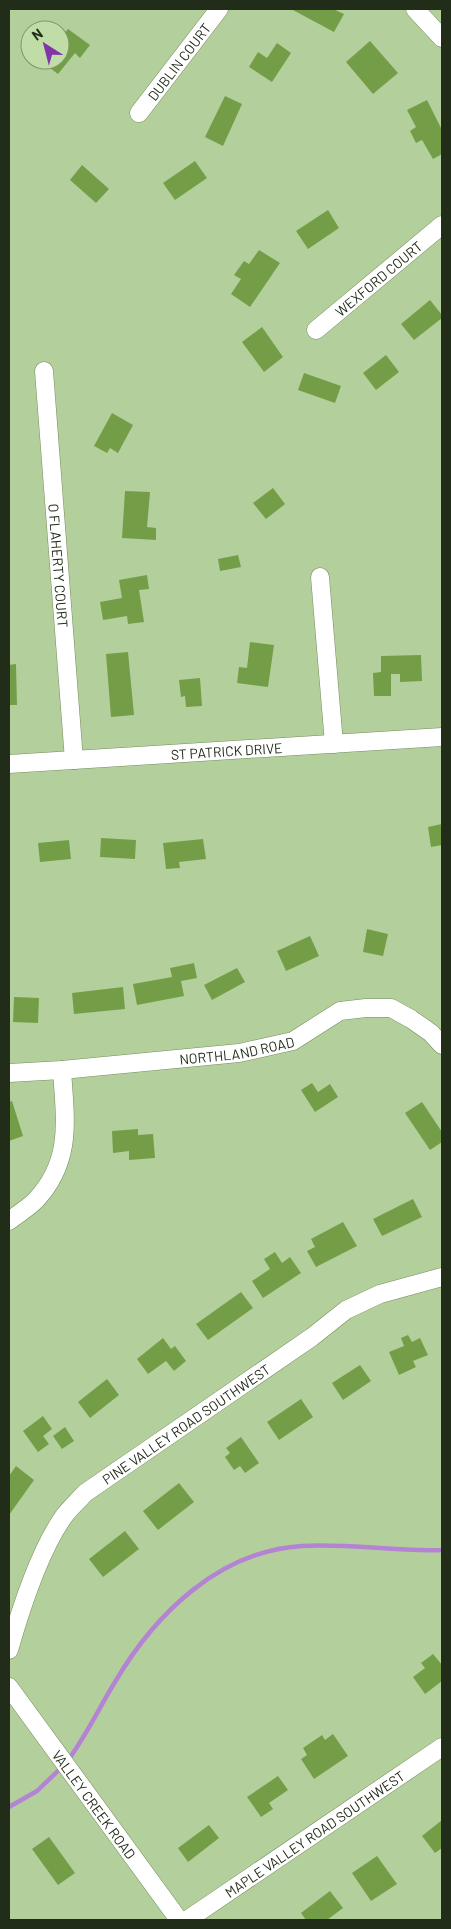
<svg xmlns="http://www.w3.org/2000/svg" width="451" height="1929" font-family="Barlow,sans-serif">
<rect width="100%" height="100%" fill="#b3d09c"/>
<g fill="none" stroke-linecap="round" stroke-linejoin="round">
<g stroke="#b483d4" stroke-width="4.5">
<path d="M 68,1760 C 86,1736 99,1708 115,1682 C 155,1614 219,1551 302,1546 C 349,1543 396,1552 442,1550"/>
<polyline points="9,1807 37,1791 63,1766"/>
</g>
</g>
<g fill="#739e47">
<polygon points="291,9 333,9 344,14 334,32"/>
<polygon points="68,29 90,45 80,58 75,53 58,74 42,62 44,60 60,60 60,39"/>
<polygon points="370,41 398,73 373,94 346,62"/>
<polygon points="277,43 291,53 272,82 249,67 258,52 267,58"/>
<polygon points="225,96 242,104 223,146 205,137"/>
<polygon points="427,100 442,130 442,154 433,159 422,140 416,143 410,131 416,127 407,110"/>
<polygon points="195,161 207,178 175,200 163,183"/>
<polygon points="82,165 109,189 96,203 70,180"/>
<polygon points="328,210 339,228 308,249 296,231"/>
<polygon points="259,250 280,263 250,307 231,294 241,279 234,275 244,261 249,264"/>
<polygon points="430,300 442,315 442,318 414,340 401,324"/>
<polygon points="262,327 283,357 264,372 242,342"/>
<polygon points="386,355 399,372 376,390 363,373"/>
<polygon points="304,373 341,386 335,403 298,390"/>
<polygon points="112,413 133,425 118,453 110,448 107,453 94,446"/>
<polygon points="273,488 285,504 266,519 253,503"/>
<polygon points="125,491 150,492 147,527 156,528 156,540 122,538"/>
<polygon points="238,555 241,567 220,571 218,559"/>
<polygon points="147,575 149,589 139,590 144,622 128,624 127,616 103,620 100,602 122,598 119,580"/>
<polygon points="250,642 274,645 268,687 237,683 239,667 247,668"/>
<polygon points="128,652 134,715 111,717 106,654"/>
<polygon points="421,655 422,681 400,682 400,674 391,674 391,696 374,696 373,673 381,672 381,656"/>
<polygon points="16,664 17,705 9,705 9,665"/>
<polygon points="200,678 202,706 186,707 185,696 181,697 179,680"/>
<polygon points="442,824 442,845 431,847 428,827"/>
<polygon points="101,838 136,840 135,859 100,857"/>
<polygon points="203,839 206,859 179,862 180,868 166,869 163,843"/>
<polygon points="69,840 71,859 40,862 38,843"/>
<polygon points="367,929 388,934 383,956 363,952"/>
<polygon points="310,936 319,956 286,971 277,951"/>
<polygon points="194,963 197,978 181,981 184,996 137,1005 133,984 172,977 170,968"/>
<polygon points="237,968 245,982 212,1000 204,985"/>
<polygon points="123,987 125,1009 74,1014 72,993"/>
<polygon points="14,997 39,998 38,1023 13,1022"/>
<polygon points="312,1083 318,1092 330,1084 338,1097 315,1112 301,1090"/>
<polygon points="12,1101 23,1136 9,1141 9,1102"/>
<polygon points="422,1102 442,1132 442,1142 430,1150 405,1113"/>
<polygon points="138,1129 138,1135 153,1134 155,1158 129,1160 129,1151 113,1153 112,1131"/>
<polygon points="413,1199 422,1217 382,1236 373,1219"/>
<polygon points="343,1222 357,1246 316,1267 307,1251 315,1247 311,1239"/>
<polygon points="275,1252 282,1263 290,1257 301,1273 263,1298 252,1281 270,1269 264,1259"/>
<polygon points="241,1292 253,1308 208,1340 196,1324"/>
<polygon points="408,1335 412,1342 420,1338 428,1355 413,1361 416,1367 399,1375 389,1352 404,1346 401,1338"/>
<polygon points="163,1338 171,1349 175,1346 186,1361 174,1371 166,1361 148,1374 137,1359"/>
<polygon points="360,1365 371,1381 343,1400 332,1383"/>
<polygon points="107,1379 119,1395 90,1418 78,1402"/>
<polygon points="301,1399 313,1417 279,1440 267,1422"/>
<polygon points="43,1416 52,1429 43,1436 49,1444 38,1452 23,1431"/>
<polygon points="65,1427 74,1441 62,1449 53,1436"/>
<polygon points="241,1437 259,1463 245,1473 240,1466 234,1470 225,1457 230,1453 226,1448"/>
<polygon points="16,1466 34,1480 9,1515 9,1476"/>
<polygon points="179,1483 194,1502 158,1530 143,1511"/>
<polygon points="125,1531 139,1549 103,1577 89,1559"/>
<polygon points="433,1654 442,1665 442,1681 425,1694 413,1677 425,1668 421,1663"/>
<polygon points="333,1734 348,1756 314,1779 301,1759 307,1755 303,1748 322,1735 325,1740"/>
<polygon points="278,1776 288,1790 269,1803 273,1809 261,1817 247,1797"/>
<polygon points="442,1820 442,1848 435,1853 422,1836"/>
<polygon points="209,1825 219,1838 188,1862 178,1848"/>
<polygon points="49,1837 75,1873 58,1885 32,1849"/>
<polygon points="377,1856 397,1884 371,1901 352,1873"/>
<polygon points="330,1891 343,1908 327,1920 306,1920 301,1913"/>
</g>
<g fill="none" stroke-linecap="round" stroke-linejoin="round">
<defs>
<g id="minor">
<polyline points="415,9 442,38"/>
<path id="s1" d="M 139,113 L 219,9"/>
<path id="s2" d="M 316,330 L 442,225"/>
<path id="s3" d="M 44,371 L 74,760"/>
<polyline points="320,577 334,744"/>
<path id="s4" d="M 9,764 L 442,737"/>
<path id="s5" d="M 9,1073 L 62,1070 L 239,1053 L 293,1041 L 340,1011 L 366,1008 L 391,1008 L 411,1019 L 431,1033 L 442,1045"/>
<path d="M 9,1221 C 18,1214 28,1208 36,1200 C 73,1160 65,1119 62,1070"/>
<path id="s6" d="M 9,1650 C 21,1608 39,1551 64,1516 C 70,1508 78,1501 85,1493 L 312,1337 L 346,1310 L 380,1294 L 442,1277"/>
<path id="s7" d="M 9,1687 L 179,1920"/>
<path id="s8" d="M 187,1920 L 442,1747"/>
</g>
</defs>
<use href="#minor" stroke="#738d5c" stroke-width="19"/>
<use href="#minor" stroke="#fff" stroke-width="18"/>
</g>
<g text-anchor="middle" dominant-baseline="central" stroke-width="4" stroke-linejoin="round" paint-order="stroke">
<g font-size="14" fill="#222d19" stroke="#c0dda8">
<text stroke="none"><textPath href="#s1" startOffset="65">DUBLIN COURT</textPath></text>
<text stroke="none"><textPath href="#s2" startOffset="81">WEXFORD COURT</textPath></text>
<text stroke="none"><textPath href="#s3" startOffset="195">O FLAHERTY COURT</textPath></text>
<text stroke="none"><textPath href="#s4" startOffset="218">ST PATRICK DRIVE</textPath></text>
<text stroke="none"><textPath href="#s5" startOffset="229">NORTHLAND ROAD</textPath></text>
<text stroke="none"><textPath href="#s6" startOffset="299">PINE VALLEY ROAD SOUTHWEST</textPath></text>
<text stroke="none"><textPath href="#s7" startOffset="145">VALLEY CREEK ROAD</textPath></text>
<text stroke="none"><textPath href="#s8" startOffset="154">MAPLE VALLEY ROAD SOUTHWEST</textPath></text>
</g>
</g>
<rect width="451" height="1929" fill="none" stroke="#222d19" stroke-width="20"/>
<g transform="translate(45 45) rotate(324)"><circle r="24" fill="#c0dda8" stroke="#81976f"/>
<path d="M0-4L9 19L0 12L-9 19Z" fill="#8036a8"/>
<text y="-8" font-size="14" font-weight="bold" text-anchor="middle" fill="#222d19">N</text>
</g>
</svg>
